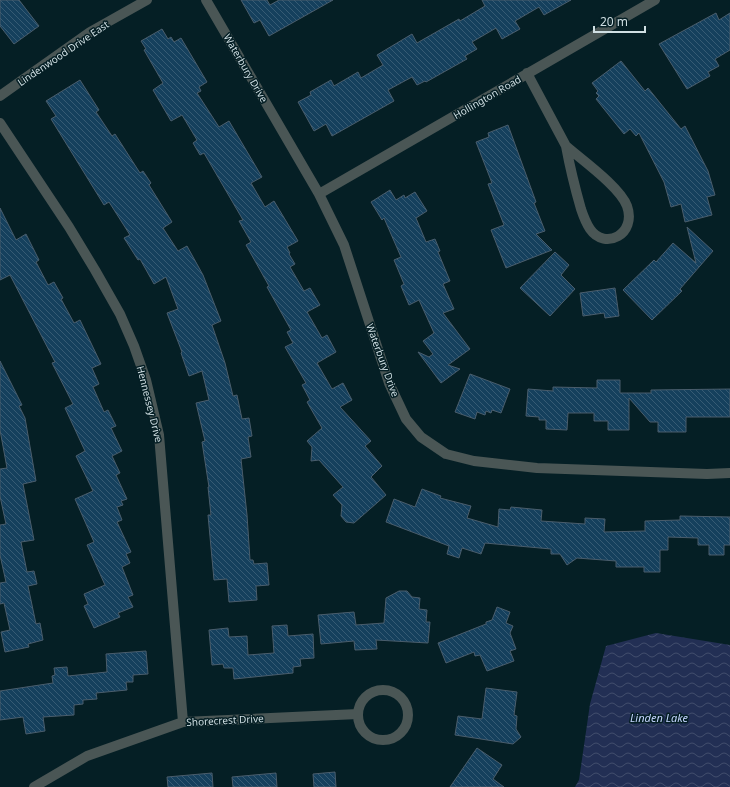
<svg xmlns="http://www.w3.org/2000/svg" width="730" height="787" font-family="'Noto Sans',sans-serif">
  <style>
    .water { fill: url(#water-waves) }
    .building { fill: url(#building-back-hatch); stroke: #4a5d6c }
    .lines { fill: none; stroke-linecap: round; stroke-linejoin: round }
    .minor { stroke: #4a5655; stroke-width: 10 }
    .labels { text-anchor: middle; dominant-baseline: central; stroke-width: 3; stroke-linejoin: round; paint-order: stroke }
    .street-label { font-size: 10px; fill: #d0dfe3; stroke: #051f25 }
    .water-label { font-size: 11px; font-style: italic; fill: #c6d6ff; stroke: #051f25 }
  </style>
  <defs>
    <pattern id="water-waves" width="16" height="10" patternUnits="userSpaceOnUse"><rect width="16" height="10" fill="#222f54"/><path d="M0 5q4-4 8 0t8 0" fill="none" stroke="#414d6c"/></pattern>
    <pattern id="building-back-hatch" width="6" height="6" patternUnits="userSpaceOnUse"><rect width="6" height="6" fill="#15405d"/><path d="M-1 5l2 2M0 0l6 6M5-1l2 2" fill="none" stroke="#365b74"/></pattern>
  </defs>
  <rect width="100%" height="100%" fill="#051f25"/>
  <path class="water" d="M656,633L730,645V787H575L579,780L590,704L606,646Z"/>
  <path class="building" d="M0,0H19L39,26L14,44L0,26Z
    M241,0H267L270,5L279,0H333L269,36L260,20L254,23Z
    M482,0H571L544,15L539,7L515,21L520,29L502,39L496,28L472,42L477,49L465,56L467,59L426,82L425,81L417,85L412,77L388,90L394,101L332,136L326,124L314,131L298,102L311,95L310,92L331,80L334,86L358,72L361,78L383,65L377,55L412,34L417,43L459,19L460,21L485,6Z
    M716,13L719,20L730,13V50L715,59L719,66L708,72L710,76L687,89L659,44Z
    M162,29L168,39L171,37L174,42L181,38L207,82L199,87L201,91L197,93L219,127L229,121L262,177L251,183L265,207L274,201L298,241L287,247L290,253L289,254L295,264L290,267L304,291L310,288L320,305L307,312L322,338L327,335L336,352L317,363L332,389L343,383L352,400L340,407L371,441L365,446L382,466L371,477L386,495L354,523L346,522L341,516L342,505L333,495L343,487L319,460L311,461L312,447L307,441L322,428L307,402L310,400L302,385L306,383L285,347L293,343L287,332L291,330L267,287L269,286L246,245L251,242L239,221L243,220L204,153L200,155L193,143L197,140L182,115L171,121L153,90L163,83L144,50L146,49L141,41Z
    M621,61L645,91L648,88L681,129L685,126L708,171L715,195L707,197L712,215L685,222L681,204L671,207L664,182L639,133L636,136L630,129L624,134L596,99L599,96L596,93L598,91L592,83Z
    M80,80L99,110L96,112L112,136L115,134L140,173L143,171L151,183L149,185L172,222L163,228L178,251L187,246L203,275L221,321L212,325L225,363L233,396L237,395L242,419L249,418L252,436L248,437L251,457L241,459L247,515L250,560H253L254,564L267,563L269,585L256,586L257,600L229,602L227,579L214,580L208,515H211L208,487H209L202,442L205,441L196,403L209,400L202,371L189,376L181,353L182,352L167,313L178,309L166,277L154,284L140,259L138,260L124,238L130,235L109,202L104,205L51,119L56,116L46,101Z
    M508,125L536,202L534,203L545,231L536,234L552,250L506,268L491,230L504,225L488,184L492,183L476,142L489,137L488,133Z
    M390,190L396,200L404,195L405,198L415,192L427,211L416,218L426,242L435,239L440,251L438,252L450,281L443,284L454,309L443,313L470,349L448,365L460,369L441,383L418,352L429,357L433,354L423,341L434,333L419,300L409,305L401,286L404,284L394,260L401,257L384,218L382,220L371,202Z
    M0,208L16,240L26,234L39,260L36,262L48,285L54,282L63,298L61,299L74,323L80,320L101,364L92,368L99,384L93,387L104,412L108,410L116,426L111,428L122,451L112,456L120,473L116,475L127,499L121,501L123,505L117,507L122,520L117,522L131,552L126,554L130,563L122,567L133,595L128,597L133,607L118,613L120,617L94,628L84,606L88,604L84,594L105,585L87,545L94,542L75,499L93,491L76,456L85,451L65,408L73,404L52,363L55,362L10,275L0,280Z
    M687,227L713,251L680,289L682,291L652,320L623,290L654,260L656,262L673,243L696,263Z
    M555,252L569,265L561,275L575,289L550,316L520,288Z
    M615,288L619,316L605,318L604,313L583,316L580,293Z
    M0,361L22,405L19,406L25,418L36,481L23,484L34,540L21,542L27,572L34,571L37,584L28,586L36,624L40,623L43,640L28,644L29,647L5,652L1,632L10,630L4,603L0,604V583L6,582L0,555V525L6,524L0,496V469L7,468L0,430Z
    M470,374L510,389L501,413L492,410L491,413L486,411L485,415L477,412L475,419L455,412Z
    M597,380H620V393H651V390L730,389V417H686V432H658V422H650L629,398V430H608V421H594V413H568L567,430L546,429V420H539V417L526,416L528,389L553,391V387L597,388Z
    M422,489L441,496L440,498L471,506L467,518L498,527L499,509L510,510L511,507L542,510L541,521L585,524V518L605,519L604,532L645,531V521L680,520V516L730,517V545H724V555H709V545H698V538L668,537V550H660V572H644V567H616V561L577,558L567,565L560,554H551V549L485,543L481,554L462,548L459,558L447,554L449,546L386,522L394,499L415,507Z
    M399,591H407L412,597L420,598L419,609L427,610L426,622H430L428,643L376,640L377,649L355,650L354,641L321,644L318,615L354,612L356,625L384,623L386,598Z
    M497,607L510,612L506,623L513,626L510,633L516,649L510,651L514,661L487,671L480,655L475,656L474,652L446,663L438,643L486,624V622L492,620Z
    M287,625L288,636L313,634L314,658L300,659L301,666L293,667V673L234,679L233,668H224L223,664L212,665L209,630L228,628L229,637L247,636L248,655L274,653L272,626Z
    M146,651L148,674L133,675V682H126L127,690L96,693L97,699L83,700V704L74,705V715L43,717L45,731L26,734L23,717L0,720V691L53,683L52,676L55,675L54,668L67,667L68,676L107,672L106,654Z
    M486,688L517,692L514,715L517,716L516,729L521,737L513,744L455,735L458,716L482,719Z
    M477,748L502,765L493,779L504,787H450Z
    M335,772L336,787H314L313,774Z
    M212,773L213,787H168L167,777Z
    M276,773L277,787H233L232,777Z"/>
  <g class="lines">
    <path class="minor" d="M206,0L319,194L344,245L389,383L406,419L421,437L446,454L474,461L537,468L707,474L730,473
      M527,73L566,146
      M0,96L90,32L147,0
      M0,123L69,227L95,270L120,314L134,346L146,380L159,435L183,722
      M566,146C582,160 620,187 627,206C637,234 605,251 590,229C586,223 583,215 581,209C575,188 570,168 566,146Z
      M319,194L655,0
      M358 715a25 25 0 1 1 50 0a25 25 0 1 1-50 0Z
      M34,787L87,756L183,722L358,714"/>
  </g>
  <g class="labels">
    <g class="street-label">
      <text transform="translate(63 53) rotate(-34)">Lindenwood Drive East</text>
      <text transform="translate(246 68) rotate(60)">Waterbury Drive</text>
      <text transform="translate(487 97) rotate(-30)">Hollington Road</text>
      <text transform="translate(383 360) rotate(70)">Waterbury Drive</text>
      <text transform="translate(150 404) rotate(76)">Hennessey Drive</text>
      <text transform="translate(225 720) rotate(-3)">Shorecrest Drive</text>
    </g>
    <g class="water-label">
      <text x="659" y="717">Linden Lake</text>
    </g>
  </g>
  <path d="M594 26v6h51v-6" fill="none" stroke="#d0dfe3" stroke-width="2"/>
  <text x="600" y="26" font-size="12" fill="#d0dfe3" stroke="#051f25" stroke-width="3" paint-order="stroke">20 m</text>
</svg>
